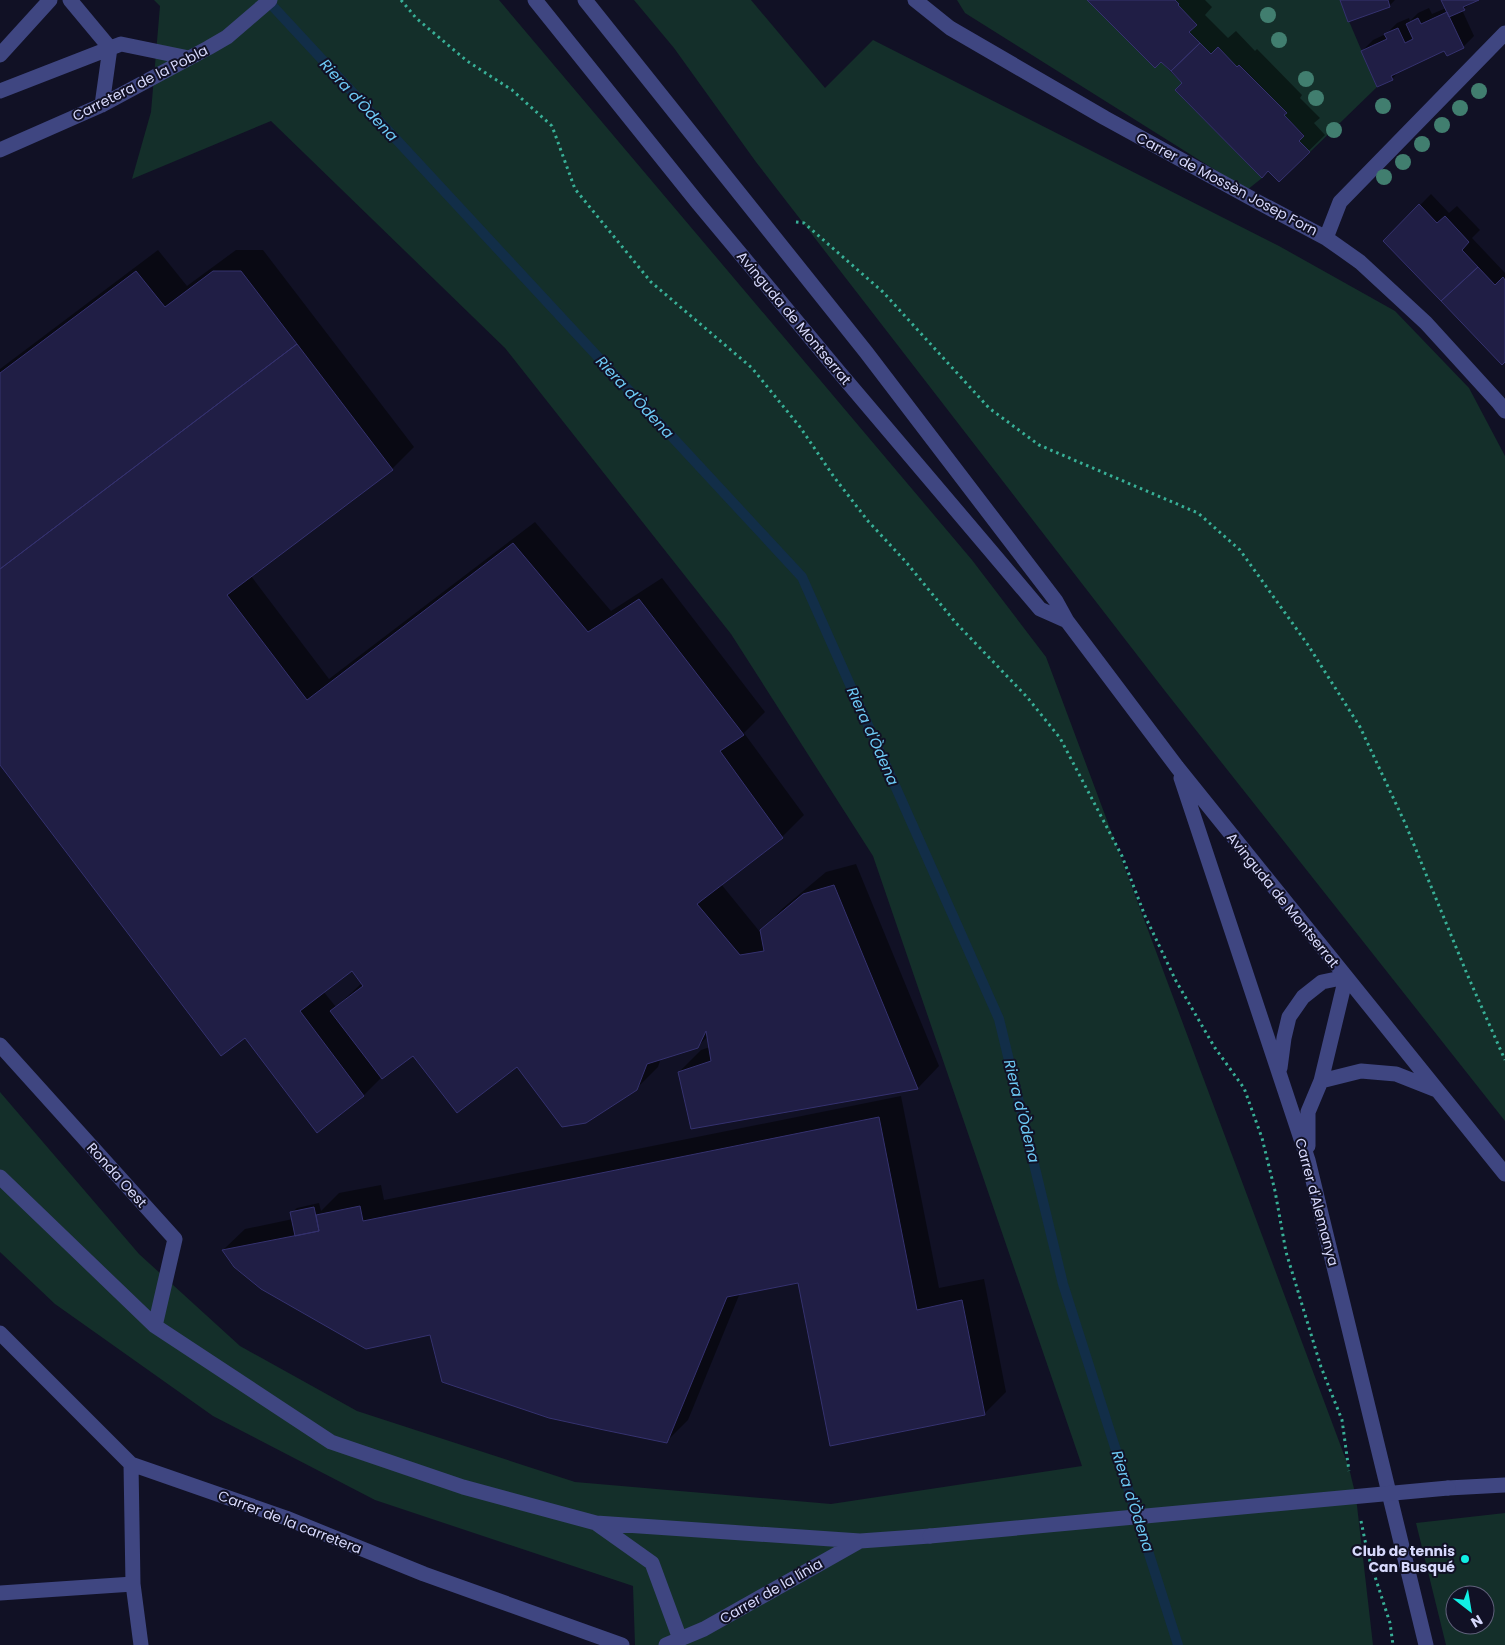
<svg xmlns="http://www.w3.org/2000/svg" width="1505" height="1645" font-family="Poppins,sans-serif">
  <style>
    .green { fill: #142f2a; fill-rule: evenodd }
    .shadow { fill: #0007; fill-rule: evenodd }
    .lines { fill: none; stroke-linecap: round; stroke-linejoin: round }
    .stream { stroke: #122e48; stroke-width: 10 }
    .building { fill: #201e45; stroke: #35326f }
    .path { stroke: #38b097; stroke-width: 3; stroke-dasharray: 2.5 4; stroke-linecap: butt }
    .minor { stroke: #3f4681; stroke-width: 15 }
    .minor-bridge { stroke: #3f4681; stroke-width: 15 }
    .tree { fill: #417e6f }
    .poi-dot { fill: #11efe4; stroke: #111125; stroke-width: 2 }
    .labels { text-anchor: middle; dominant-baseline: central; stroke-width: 4; stroke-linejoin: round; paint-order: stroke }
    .street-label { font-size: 14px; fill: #d7d9fc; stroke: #111125 }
    .poi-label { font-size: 14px; font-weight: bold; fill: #d7d9fc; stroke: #111125; text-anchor: end }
    .water-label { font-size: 15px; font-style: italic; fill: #6dcaf5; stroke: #111125 }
  </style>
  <rect width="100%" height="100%" fill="#111125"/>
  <path class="green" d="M154,0H499L972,560L1046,657L1349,1468L1356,1497L1373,1645H635L633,1586L375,1500L213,1416L55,1304L0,1252V1092L139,1254L240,1346L357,1411L575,1482L831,1504L1082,1466L873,856L731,634L505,348L271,121L132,179L151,112L160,6Z
    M634,0H751L825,88L873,40L1279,246L1395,311L1469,388L1505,456V1121L1165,691L756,162L674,48Z
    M957,0H1087L1155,68L1161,62L1182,83L1175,90L1262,178L1247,190L965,13Z
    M1175,0H1340L1377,87L1310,152L1299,141L1304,135L1284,115L1286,112L1240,65L1237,67L1218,47L1211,54L1189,32L1197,25L1178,5L1179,4Z
    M1505,1513V1645H1446L1416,1523ZM1455,1595H1485V1625H1455Z"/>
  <path class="shadow" d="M1089,0H1205L1212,7L1205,15L1228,38L1236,31L1255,51L1257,49L1302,95L1300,98L1320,118L1314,123L1325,135L1279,180L1162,60Z
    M1342,0H1395L1389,6Z
    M1443,0H1476L1462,10L1474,36L1463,47L1445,50L1400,70L1392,79L1362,51L1373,40L1386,34L1397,23L1409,18L1410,21L1418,13L1429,8L1432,14L1446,8Z
    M1431,194L1449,213L1457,206L1480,230L1472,238L1505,273V361L1385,241Z
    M158,250L187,286L236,250H263L414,447L392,469L251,576L329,679L535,522L611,611L662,578L765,712L744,733L804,815L782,837L721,884L760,932L783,908L826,872L856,864L939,1066L918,1088L679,1072L701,1050L710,1047L708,1036L697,1047L661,1058L658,1067L636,1089L517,1066L413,1054L382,1077L364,1095L317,1131L246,1036L0,763V369ZM352,970L362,983L336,1007L323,991Z
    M901,1096L939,1288L984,1279L1006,1392L984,1414L799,1281L740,1293L688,1420L666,1442L431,1334L223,1250L245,1229L293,1219L291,1213L297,1208L319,1203L321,1211L339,1193L381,1185L384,1200Z"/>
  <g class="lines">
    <path class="stream" d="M267,0L802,577L999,1019L1063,1284L1178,1645"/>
  </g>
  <path class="building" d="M1087,0H1175L1179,4L1178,5L1197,25L1189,32L1200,43L1171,71L1161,62L1155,68Z
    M1340,0H1388L1390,7L1348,22Z
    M1441,0H1479L1463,7L1465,10L1449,17Z
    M1447,12L1464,48L1447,56L1444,51L1391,76L1393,80L1377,87L1361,51L1387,39L1384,34L1398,28L1405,43L1413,39L1406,24L1418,18L1421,24Z
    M1200,43L1211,54L1218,47L1237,67L1239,65L1287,113L1284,115L1304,136L1299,141L1310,152L1279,182L1268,171L1262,178L1175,90L1182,83L1171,71Z
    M1419,204L1437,223L1445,216L1469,242L1462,250L1478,267L1441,301L1383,241Z
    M1478,267L1495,285L1503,277L1505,280V362L1502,365L1441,301Z
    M136,271L165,307L213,271H241L297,344L0,569V373Z
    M297,344L393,470L227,595L307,700L513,543L588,632L639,599L744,735L720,751L783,838L697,904L740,955L764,951L760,930L803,894L834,885L918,1089L691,1129L678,1072L711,1061L706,1031L698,1048L647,1064L637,1090L586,1123L562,1127L517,1067L457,1113L413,1056L382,1079L330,1011L363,986L352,971L300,1011L364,1096L317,1133L245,1038L221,1056L0,765V569Z
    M879,1117L917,1310L962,1300L985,1415L830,1446L798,1283L727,1297L667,1443L604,1430L549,1418L442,1382L430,1335L366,1349L261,1289L234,1267L222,1250L319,1231L316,1215L360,1206L363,1221Z
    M314,1207L319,1231L295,1236L290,1212Z"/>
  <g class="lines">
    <path class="path" d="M401,0L416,18L467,61L512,90L552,126L575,189L651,282L752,368L800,427L834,477L868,521L906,562L956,623L1027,697L1060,738L1122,856L1145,916L1176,981L1215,1048L1244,1088L1262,1138L1275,1191L1286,1252L1321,1367L1342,1420L1349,1471
      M796,222L804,223L883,292L989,408L1039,445L1198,513L1240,550L1308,645L1360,727L1405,823L1467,974L1505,1060
      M1361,1521L1368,1555L1390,1623L1393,1645"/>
    <path class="minor" d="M70,0L110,48L102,105
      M535,0L698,203L839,372L1040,609L1067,621
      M585,0L866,352L1056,601L1067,621L1177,767L1505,1174
      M915,0L950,28L1105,118L1258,202L1326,238L1360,262L1426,323L1498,402L1505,411
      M0,55L50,0
      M0,91L121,44L189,58
      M0,150L102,105L208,48L227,37L270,0
      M1326,238L1340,202L1505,33
      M1181,778L1308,1160L1426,1645
      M0,1045L175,1239L155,1326
      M1280,1068L1284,1038L1289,1017L1303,997L1322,982L1346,977L1321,1081
      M1308,1146V1112L1321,1081L1361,1071L1396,1074L1434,1089
      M0,1177L155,1326L331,1442L463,1487L596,1523L860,1541L930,1536
      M0,1333L131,1464L286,1518L424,1574L622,1645
      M131,1464L133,1584L141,1645
      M1448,1488L1505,1485
      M597,1524L652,1563L680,1639
      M0,1593L133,1584
      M666,1645L704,1629L860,1541"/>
    <path class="minor-bridge" d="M930,1536L1448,1488"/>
  </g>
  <g class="tree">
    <circle cx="1268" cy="15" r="8"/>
    <circle cx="1279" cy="40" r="8"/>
    <circle cx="1306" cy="79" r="8"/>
    <circle cx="1479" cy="91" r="8"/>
    <circle cx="1316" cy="98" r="8"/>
    <circle cx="1383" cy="106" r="8"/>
    <circle cx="1460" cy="108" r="8"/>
    <circle cx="1442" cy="125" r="8"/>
    <circle cx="1334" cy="130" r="8"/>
    <circle cx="1422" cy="144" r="8"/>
    <circle cx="1403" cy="162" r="8"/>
    <circle cx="1384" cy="177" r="8"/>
  </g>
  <circle class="poi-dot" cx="1465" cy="1559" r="5"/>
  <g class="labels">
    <g class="street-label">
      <text transform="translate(140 83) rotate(-27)">Carretera de la Pobla</text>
      <text transform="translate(1227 184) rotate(28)">Carrer de Mossèn Josep Forn</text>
      <text transform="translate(794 318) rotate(50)">Avinguda de Montserrat</text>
      <text transform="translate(1283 900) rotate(51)">Avinguda de Montserrat</text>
      <text transform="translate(117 1175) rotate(48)">Ronda Oest</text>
      <text transform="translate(1317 1202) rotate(75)">Carrer d'Alemanya</text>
      <text transform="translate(290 1522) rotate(21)">Carrer de la carretera</text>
      <text transform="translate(771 1591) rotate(-30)">Carrer de la línia</text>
    </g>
    <g class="poi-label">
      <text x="1455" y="1551">Club de tennis<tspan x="1455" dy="16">Can Busqué</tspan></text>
    </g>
    <g class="water-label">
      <text transform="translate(359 100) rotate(47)">Riera d'Òdena</text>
      <text transform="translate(635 397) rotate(47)">Riera d'Òdena</text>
      <text transform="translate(873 736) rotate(66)">Riera d'Òdena</text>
      <text transform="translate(1022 1111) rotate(76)">Riera d'Òdena</text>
      <text transform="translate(1133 1501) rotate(72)">Riera d'Òdena</text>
    </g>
  </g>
  <g transform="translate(1470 1610) rotate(149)"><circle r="24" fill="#111125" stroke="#60617b"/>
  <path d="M0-4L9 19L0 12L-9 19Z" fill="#11efe4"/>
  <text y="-8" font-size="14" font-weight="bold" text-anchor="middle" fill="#d7d9fc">N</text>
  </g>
</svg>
